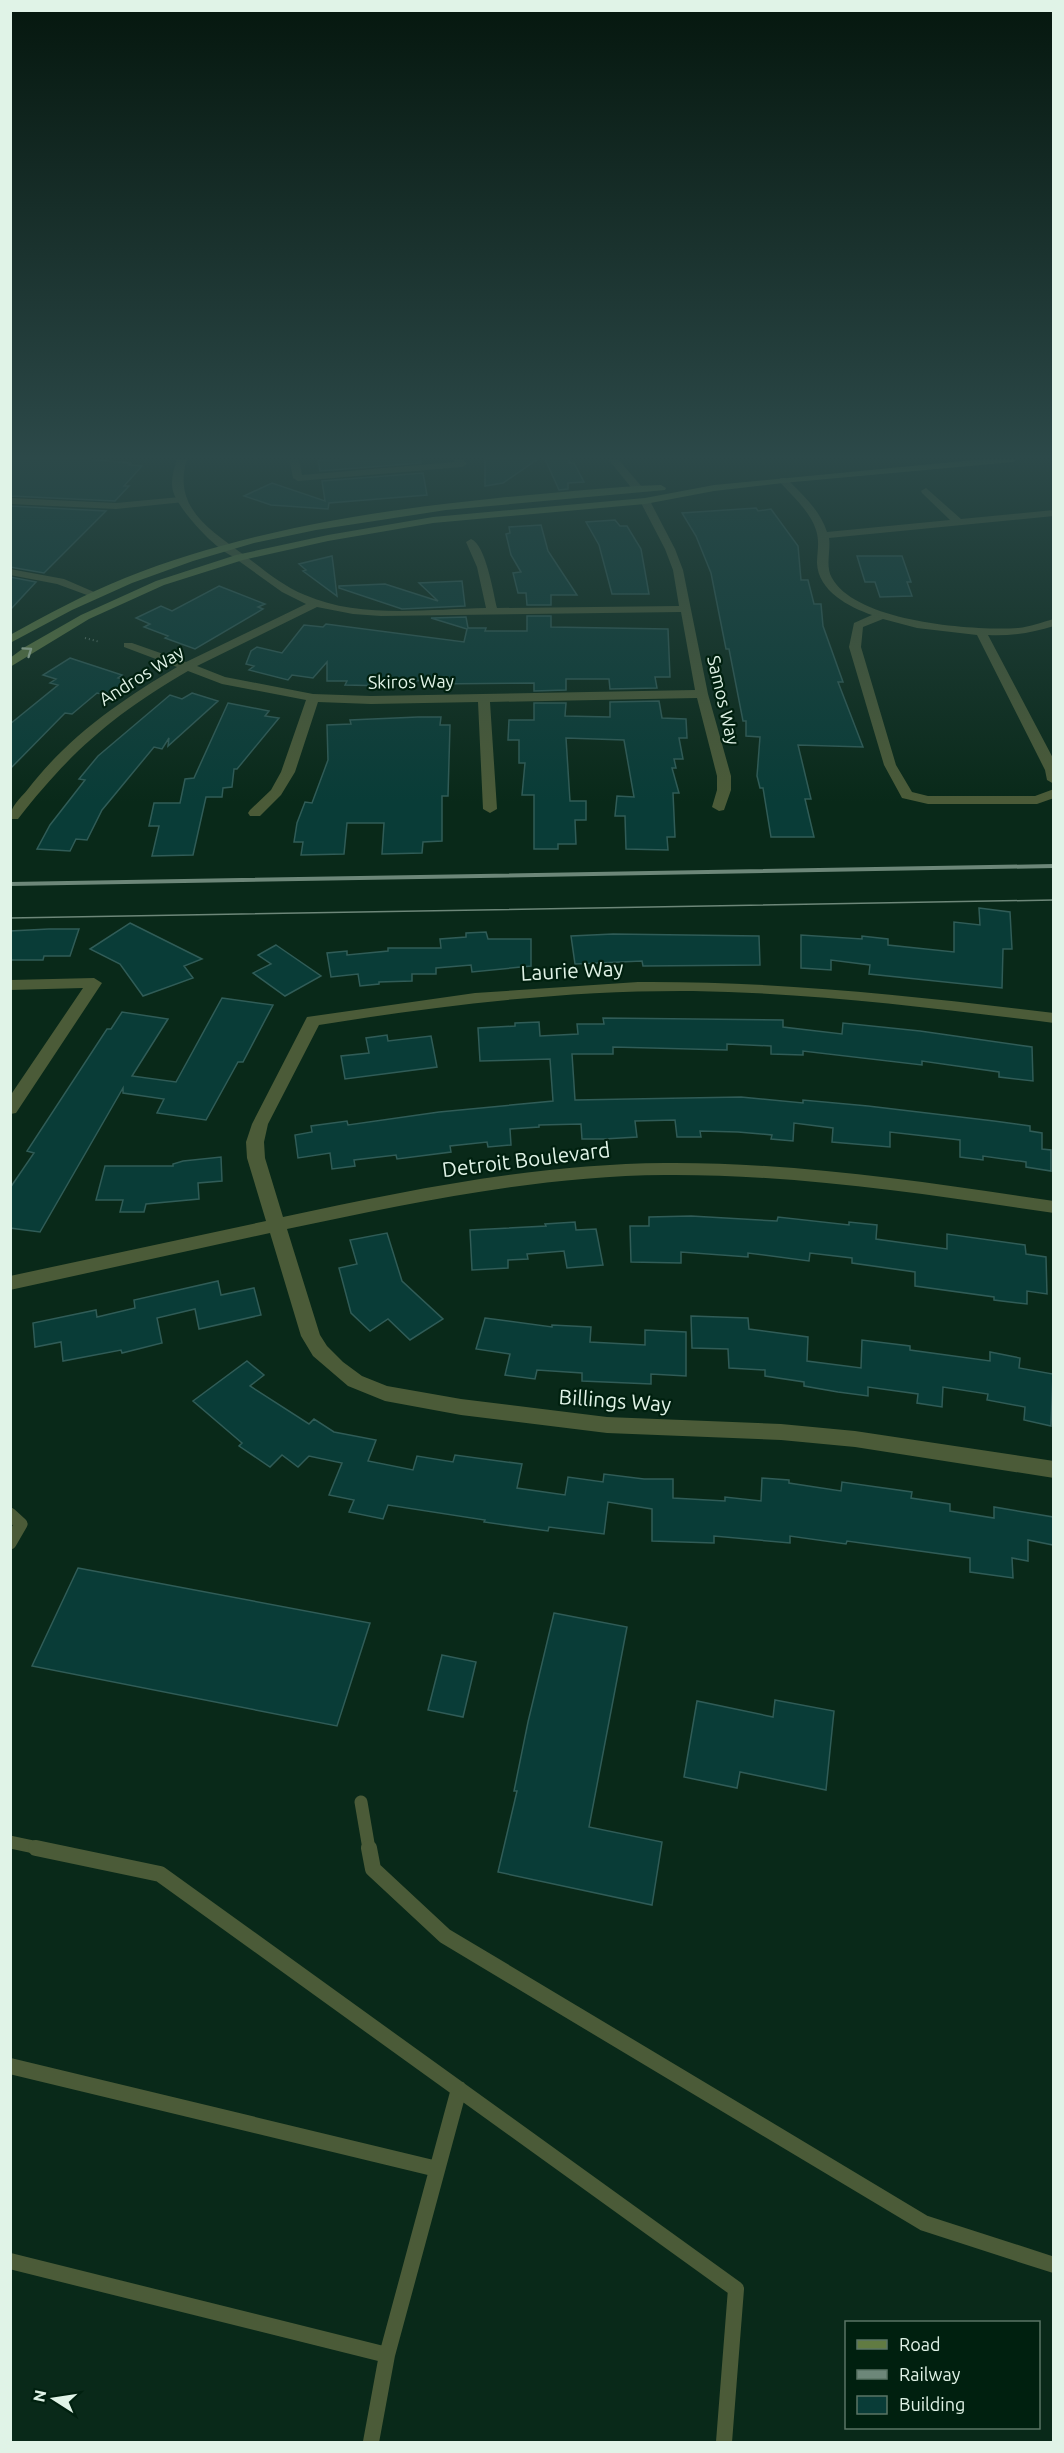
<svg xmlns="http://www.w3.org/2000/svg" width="1064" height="2453" font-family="Ubuntu,sans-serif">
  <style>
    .building { fill: #093c37; stroke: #305c57; stroke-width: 1.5 }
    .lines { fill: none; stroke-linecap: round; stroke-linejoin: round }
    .path { stroke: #607b6c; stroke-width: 2; stroke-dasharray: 1 3; stroke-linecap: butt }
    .service-far1 { stroke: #4b5b38; stroke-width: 13 }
    .service { stroke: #4b5b38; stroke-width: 16 }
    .minor { fill: #4b5b38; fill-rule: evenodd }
    .tertiary { fill: #4b5b38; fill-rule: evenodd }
    .secondary { fill: #617b42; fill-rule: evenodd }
    .tram { stroke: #6d8779; stroke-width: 1.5 }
    .rail { stroke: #6d8779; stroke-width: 4 }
    .oneway { stroke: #b4c9ad }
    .labels { text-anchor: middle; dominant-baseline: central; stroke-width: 4.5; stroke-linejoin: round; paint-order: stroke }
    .far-street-label { font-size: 18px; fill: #e0f3e7; stroke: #00200f }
    .street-label { font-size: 21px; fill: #e0f3e7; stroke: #00200f }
  </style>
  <rect width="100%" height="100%" fill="#092919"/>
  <path class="building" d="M10,459H88L131,463L129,465L142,466L124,486H129L115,501L10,496Z
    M347,459H420L421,463L320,471L318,460Z
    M485,459H538L503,483L485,486Z
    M545,459H570L569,463H574L584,482L568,483V489L559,490Z
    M423,473L427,495L329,503L328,509L271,505L244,496L272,483L325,501L322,481Z
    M10,506L106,511L44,573L10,567Z
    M756,508L758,511L771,509L798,546L801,580H808L814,604H821L823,626L843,682H838L863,747L798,745L811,799H805L814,837H771L763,788H760L757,776L760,737L746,736V721H743L729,649H726L711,573L696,536L682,513Z
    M615,520L620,526H627L641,549L649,594H612L599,545L586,522Z
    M541,525L548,551L577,595H551V605H527L526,593H518L513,573L521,572L511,555L506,534L510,533L509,527Z
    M332,556L333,563L337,596L303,571L306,570L299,564Z
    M857,556H902L911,582H907L912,596L880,597L875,582H865Z
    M10,577L36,582L10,610Z
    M462,581L465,606L402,609L339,588V586L385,584L438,601L419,583Z
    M219,586L265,604L258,607L263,609L195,649L165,638L168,636L144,627L150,624L136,618L161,606L172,611Z
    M527,616H551V627L668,629L670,677H655L657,688L610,689L609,679H566V690L534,691V683L431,684L432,681L391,680L390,686L345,685L347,681H327V662L313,678L292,675L288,680L249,670L254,666L246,664L251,651L257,647L282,653L304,625L323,627L326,624L464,642L467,629L431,618L466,617L468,628H486L485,631H527Z
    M70,658L122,675L118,678L130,681L110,696L97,693L72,714L65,713L10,769V724L58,685L50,683L56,679L43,675Z
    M192,693L218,701L168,746L169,738L162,749L154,747L102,810L87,840L76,839L70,851L37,849L50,825L85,780L79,779L98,756L170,695L182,699Z
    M659,701L662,718L686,719L687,738H679L683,759H674L676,768H672L679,793H673L675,837H667L668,850L626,849L625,816H615L617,796L634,797L624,740L566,738L570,801H586V820H575L576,844H558V849H534V795H522L525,763H519V740H508L509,720H534V703H566L565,716L610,717V702Z
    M228,703L269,711L265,716L279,718L237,769H234L232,787L223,788L222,797H206L193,855L152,856L159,826H149L154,803H180L185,779L194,778Z
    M418,717H441L440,725H450L448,796H442V841L423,842L422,853L382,854L384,823H347L344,854L301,855L303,842H294L297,823L305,802L312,803L328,760L327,725L351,724L350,720Z
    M979,908L1010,912L1012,949H1003L1002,988L869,974L870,965L831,960V970L801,968V935L862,939V936L888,939V945L954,952V922L980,925Z
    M130,923L202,959L184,966L193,978L143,996L120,964L90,949Z
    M49,929H79L70,956H44L43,960H10V931Z
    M486,932L488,939H531V966L472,972L471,965L436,968V974H412V981L379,982V984L360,986L358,974L331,977L327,953L347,951V955L388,951V948H441L440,939L466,937V933Z
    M613,934L759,936L760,965L643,966L642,961L575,964L571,936Z
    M276,945L321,976L285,996L253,973L271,964L258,955Z
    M222,998L273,1005L243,1062H238L206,1120L157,1113L164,1099L123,1093V1088L40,1232L10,1228V1188L34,1153L27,1151L107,1029H111L122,1012L168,1019L132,1076L176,1082Z
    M603,1018L783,1020V1027L842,1034L843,1023L920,1031L1032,1047L1033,1081L999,1077V1072L922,1061V1065L803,1051V1055L771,1054V1046L727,1044V1050L613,1047V1054H572L575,1100L741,1097L803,1103V1100L868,1106L994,1121L1030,1126V1131L1042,1133V1149L1051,1150V1171L1026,1167V1162L983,1156V1160L960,1157V1140L890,1132V1147L855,1144L832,1142L833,1128L794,1123L793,1141L771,1139L772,1135L738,1132L700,1131L701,1137H677L675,1120L635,1121L637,1137L604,1139H582L581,1124L539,1125V1127L510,1129L511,1145L488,1147L487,1142L450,1146L451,1152L397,1159L396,1155L354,1160L355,1166L332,1169L330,1153L298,1158L295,1135L312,1132L311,1126L347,1121L348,1125L439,1112L553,1101L550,1059L480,1061L478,1028L515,1026V1023L539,1022L540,1036L578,1034L577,1024H604Z
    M387,1035L388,1041L431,1036L437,1067L345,1079L341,1056L369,1053L366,1038Z
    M221,1157L222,1181L198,1183L199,1199L146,1204L144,1212H120L123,1200H96L105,1166H173V1164L183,1161Z
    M691,1216L777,1221L778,1217L849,1225V1222L877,1225L876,1239L947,1249V1234L1025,1245L1026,1254L1046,1257L1047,1294L1027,1291V1304L994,1300V1297L915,1286V1272L852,1263V1258L810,1253L809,1261L748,1253V1257L681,1252V1263L631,1262L630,1226H649V1217Z
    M575,1222L576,1230L596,1229L603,1265L567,1268L564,1251L527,1254L528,1259L508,1260V1268L472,1270L470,1230L546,1226L545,1224Z
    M387,1233L402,1281L443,1319L410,1340L388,1319L370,1331L351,1313L339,1268L357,1264L350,1240Z
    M218,1281L221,1295L254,1288L261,1315L199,1329L195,1309L157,1318L162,1343L122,1353L121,1350L63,1361L61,1342L35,1347L33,1323L96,1310L97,1317L135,1308L134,1300Z
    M691,1316L748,1318L749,1329L808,1337L807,1361L861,1368L862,1340L910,1346V1350L990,1361V1352L1020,1358L1019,1368L1053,1374L1051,1426L1024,1420L1025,1407L987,1400L988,1394L943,1387L942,1407L917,1403L918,1394L868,1387V1396L838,1392L804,1386V1382L765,1376V1370L729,1368L728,1349L692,1348Z
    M485,1318L552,1327V1325L591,1327L590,1342L645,1345V1330L686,1332V1376L651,1374V1384L582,1381V1373L537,1370L535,1379L505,1375L510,1354L476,1349Z
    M247,1361L264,1375L250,1386L309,1424L314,1419L334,1432L376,1440L368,1461L413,1470L417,1456L453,1462L455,1455L522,1464L517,1488L565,1495L568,1477L603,1482L604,1474L644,1479H673V1498L725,1501V1497L761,1501L762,1478L789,1480V1483L841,1491L842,1482L912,1492L911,1498L950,1504V1511L994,1518V1507L1053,1517V1545L1028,1540V1561L1012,1558L1013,1578L970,1572V1558L847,1541L846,1544L790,1536V1543L714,1536V1543L652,1541V1509L608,1502L604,1534L549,1527L548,1531L484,1522L485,1520L388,1505L383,1519L349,1512L354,1500L329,1495L342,1463L309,1456L298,1467L282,1455L270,1467L239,1446L242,1443L193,1401Z
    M78,1568L370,1623L337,1726L32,1666Z
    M554,1613L627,1627L589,1827L662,1842L652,1905L498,1872L517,1791H514L528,1722Z
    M442,1655L476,1662L463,1717L428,1710Z
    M775,1700L834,1711L826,1790L740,1772L737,1788L684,1777L697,1701L773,1717Z"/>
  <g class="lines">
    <path class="path" d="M85,638L100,642"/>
    <path class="service-far1" d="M10,1514L21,1524L10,1543
      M361,1802L369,1849
      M10,1842L43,1849"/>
    <path class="service" d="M36,1848L160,1874L736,2289L724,2442
      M369,1848L373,1869L445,1936L924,2223L1054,2265
      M10,2066L437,2169
      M10,2261L387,2355L371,2442
      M387,2355L459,2089"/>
    <path class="minor" d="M289,459H299L302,475L455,462L453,459H463L467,464L462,467L298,481L293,478Z
      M608,459H618L642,487V491H634Z
      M780,478H786C802,494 820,510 827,532L950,520L922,493L921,491L926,488L961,519L1054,510V516L829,538C831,551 825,566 832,578C856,622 973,631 1018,628C1030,627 1042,622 1054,619V626C1032,633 1011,636 988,635L1054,760V784L1047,780L1045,770L977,635L917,628L883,619L863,627L861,647L896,765L912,792L928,796H1035L1054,789V798L1037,804H928L902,798L884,765L849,647L854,623L872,615C849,607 818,591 817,563C817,552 820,542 816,530C810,511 793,497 780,482Z
      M180,497L185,500L184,502L116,509L10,504V498L116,503Z
      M641,499L650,501L675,549L683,570L708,694L731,776V790L724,810L719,811L712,807L717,790V776L697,698L490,702L497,809L490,813L483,809L478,702L371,704L318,702L295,772L281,795L260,816H250L248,813L250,810L271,790L281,772L306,700L222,684L188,671C114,714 70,752 18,819H10C10,806 20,799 28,789C68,737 121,700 177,667L124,647V643H132L186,662L306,604L282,592L236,559V555H244C263,569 282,586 305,595C359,619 428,609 486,608L477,567L466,542L471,539C486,545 493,592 497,608L679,606L673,570L665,549L640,501ZM317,607L353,614L381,616L681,612L695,690L371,696L313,694L225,677L197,666Z
      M10,569L64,579L101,595L95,598L57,584L10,575Z
      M94,978L102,983L16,1113L10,1114V1096L83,988L10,990V980Z
      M638,982C777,981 915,996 1054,1013V1023C934,1008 814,993 693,991C567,990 442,1005 319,1025L268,1124L264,1142L265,1158L283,1217C409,1190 536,1164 665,1163C796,1162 925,1182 1054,1201V1213C925,1194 795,1174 665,1175C537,1176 411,1203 287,1229L320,1335L327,1346L343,1362L362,1376L387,1386L461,1399L607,1417L781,1424L855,1431L1054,1461V1478L855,1447L781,1440L607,1433L461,1415L385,1401L348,1386L313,1356L301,1336L270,1233L10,1290V1276L266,1221L247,1158L246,1142L252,1124L307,1017L475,993Z"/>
    <path class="tertiary" d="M177,459H187C172,507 209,529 244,555V559C225,562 178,510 173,491C170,480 174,470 177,459Z"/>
    <path class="secondary" d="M984,459H1018L1013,462L783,483L714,491L645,504L433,523L328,541L243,560L164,585L89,619L10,667V658L25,647L81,615L156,581L236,555L328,535L433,517L645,498L714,485Z
      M661,485L666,488L665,490L446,510L316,530L254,543L193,561L132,583L72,610L10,643V635C48,614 85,594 125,578C244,531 371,511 498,498C552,493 606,487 661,485Z"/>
    <path class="tram" d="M10,918L1054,900"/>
    <path class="rail" d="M10,884L1054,866"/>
  </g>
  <defs><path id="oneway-chevron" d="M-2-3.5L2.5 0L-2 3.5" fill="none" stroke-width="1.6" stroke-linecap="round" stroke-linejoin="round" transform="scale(1.5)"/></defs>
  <use class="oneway" href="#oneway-chevron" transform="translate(28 651) rotate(-35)"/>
  <linearGradient id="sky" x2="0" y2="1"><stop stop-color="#05170e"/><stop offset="0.57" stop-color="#2c4949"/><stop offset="1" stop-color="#2c4949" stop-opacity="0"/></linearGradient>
  <rect width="1064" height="802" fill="url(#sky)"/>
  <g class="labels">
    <g class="far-street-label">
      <text transform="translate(141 675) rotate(-32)">Andros Way</text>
      <text transform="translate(411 681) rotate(-1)">Skiros Way</text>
      <text transform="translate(724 700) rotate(77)">Samos Way</text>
    </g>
    <g class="street-label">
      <text transform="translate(572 970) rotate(-3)">Laurie Way</text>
      <text transform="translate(526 1159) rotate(-7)">Detroit Boulevard</text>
      <text transform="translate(615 1400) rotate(4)">Billings Way</text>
    </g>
  </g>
  <rect width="1064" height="2453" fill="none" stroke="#e0f3e7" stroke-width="24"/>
  <rect x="845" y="2321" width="195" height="108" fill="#00200f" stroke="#5a7465" stroke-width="1.5"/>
  <rect x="857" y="2340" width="30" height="9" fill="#617b42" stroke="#5a7465" stroke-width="1.5"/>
  <text x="899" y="2351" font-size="18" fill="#e0f3e7">Road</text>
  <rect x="857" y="2370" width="30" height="9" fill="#6d8779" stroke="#5a7465" stroke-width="1.5"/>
  <text x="899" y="2381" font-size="18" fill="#e0f3e7">Railway</text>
  <rect x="857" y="2396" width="30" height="18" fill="#093c37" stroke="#5a7465" stroke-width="1.5"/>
  <text x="899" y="2411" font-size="18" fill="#e0f3e7">Building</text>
  <g transform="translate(54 2399) rotate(282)" stroke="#00200f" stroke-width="4.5" paint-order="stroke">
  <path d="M0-4.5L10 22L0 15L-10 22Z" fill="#e0f3e7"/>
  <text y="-9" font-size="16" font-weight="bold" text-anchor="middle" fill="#e0f3e7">N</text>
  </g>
</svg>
